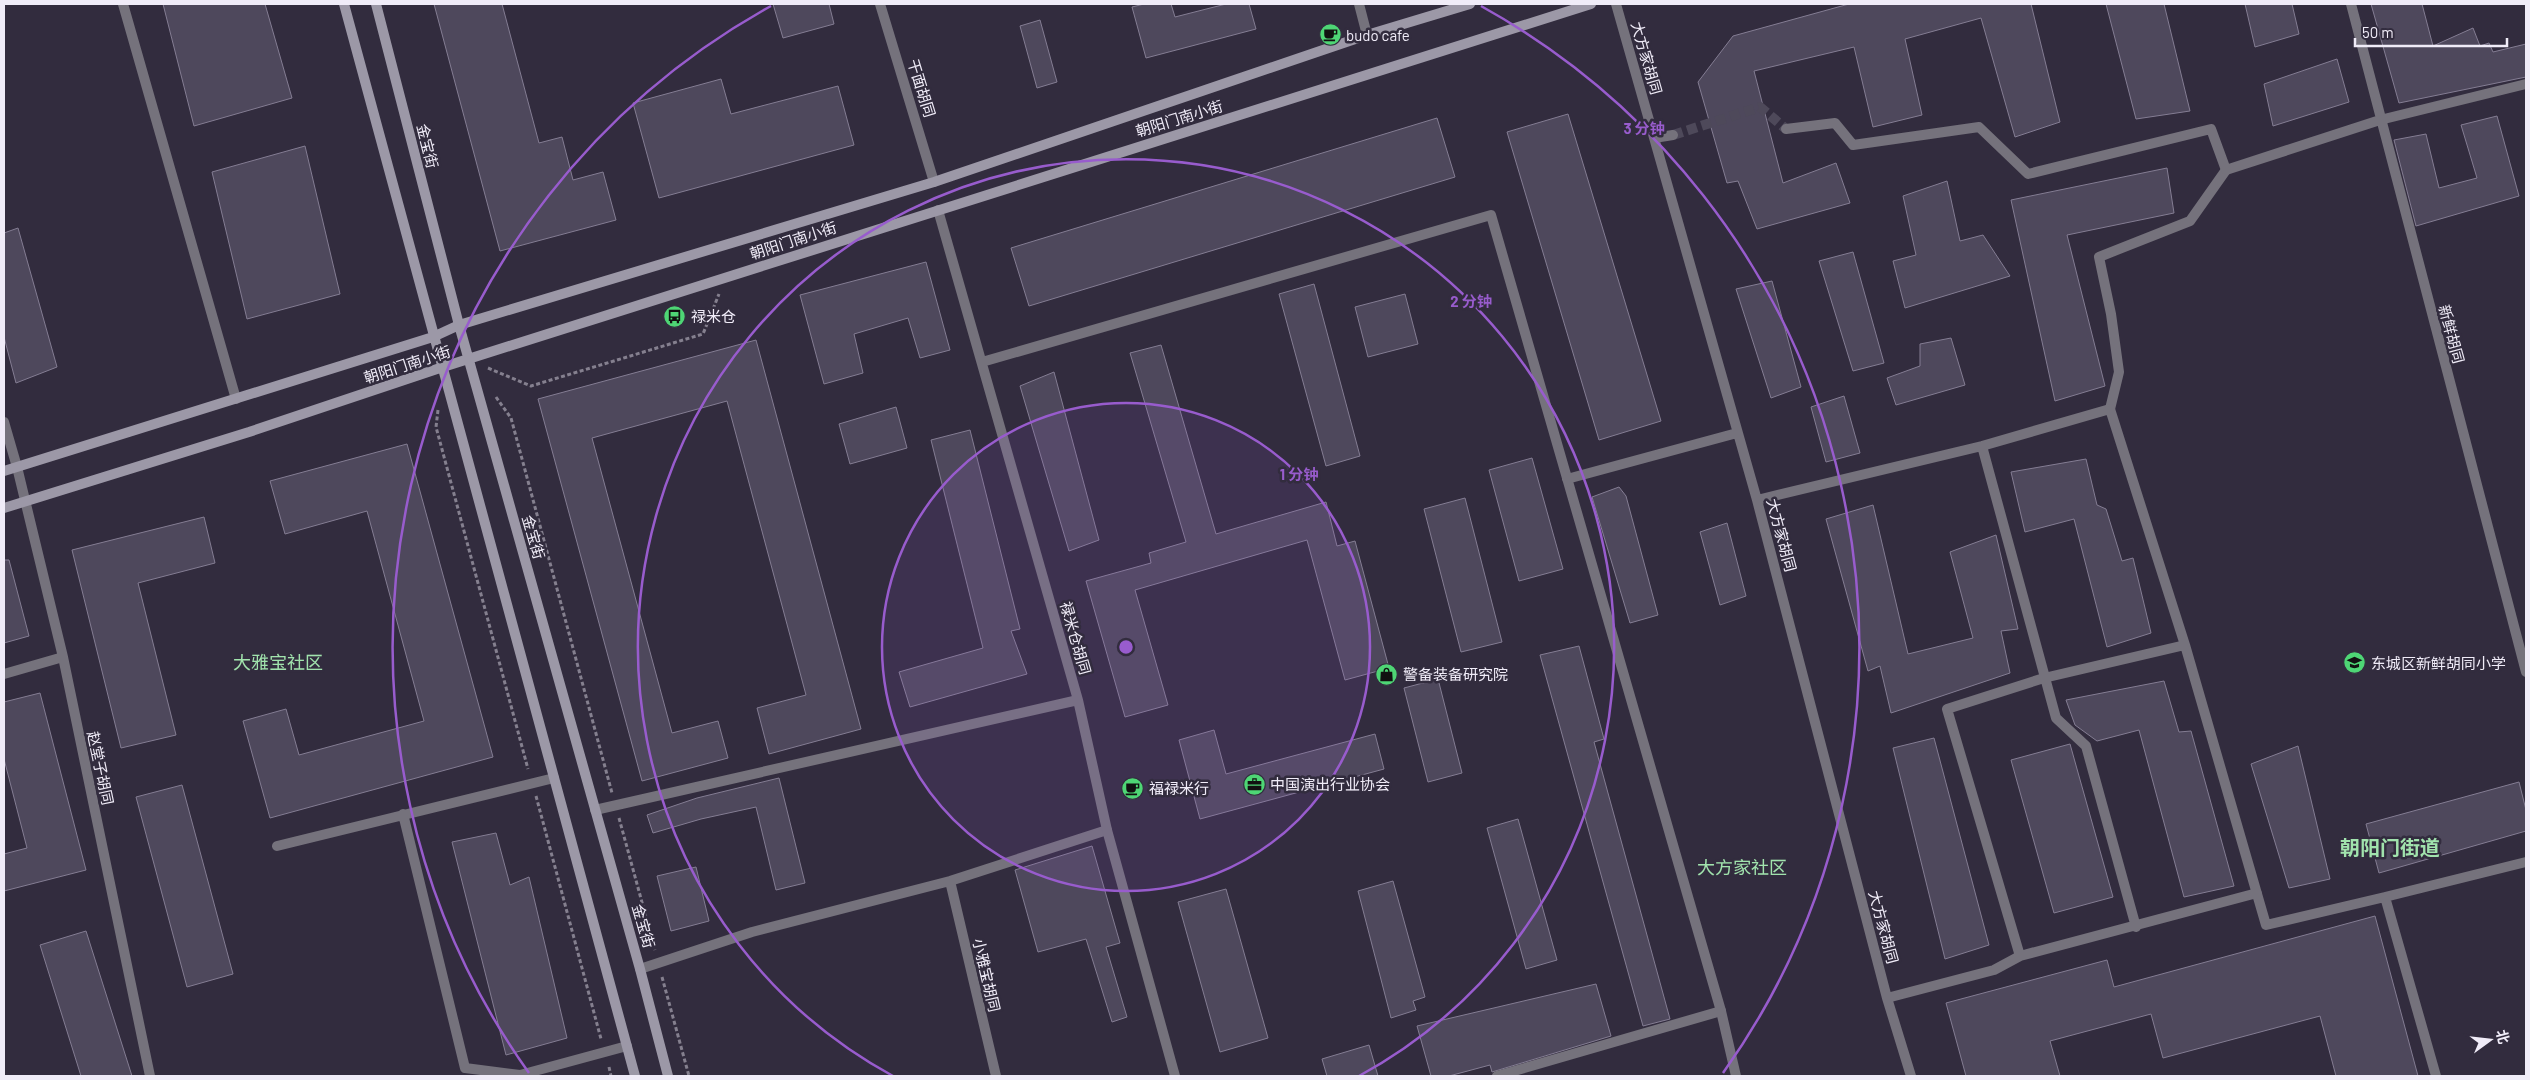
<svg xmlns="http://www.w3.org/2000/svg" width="2530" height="1080" font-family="Barlow,'Noto Sans SC',sans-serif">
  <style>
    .building { fill: #4e485c; stroke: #847d93 }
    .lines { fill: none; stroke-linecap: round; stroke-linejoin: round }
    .street-tunnel { stroke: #4e495a; stroke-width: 10; stroke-dasharray: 10 5; stroke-linecap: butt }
    .path { stroke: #85808f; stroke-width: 3; stroke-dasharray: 4 2.5; stroke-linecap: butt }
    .lane { stroke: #75727c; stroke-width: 10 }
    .street { stroke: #75727c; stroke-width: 10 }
    .secondary { stroke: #9c98a7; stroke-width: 10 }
    .ring { fill: none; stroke: #985ccd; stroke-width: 2.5 }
    .labels { text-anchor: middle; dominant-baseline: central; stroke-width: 5; stroke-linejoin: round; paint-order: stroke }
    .poi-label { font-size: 15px; fill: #f0ecf8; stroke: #322c3e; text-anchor: start }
    .street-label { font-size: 15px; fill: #f0ecf8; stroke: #322c3e }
    .quarter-label { font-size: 18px; fill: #a1e3ad; stroke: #322c3e }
    .district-label { font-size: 20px; font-weight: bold; fill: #a1e3ad; stroke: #322c3e }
    .centre { fill: #985ccd; stroke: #322c3e; stroke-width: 2.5 }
    .ring-label { font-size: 15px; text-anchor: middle; font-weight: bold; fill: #985ccd; stroke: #322c3e; stroke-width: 5; stroke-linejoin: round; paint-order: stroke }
  </style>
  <rect width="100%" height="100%" fill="#322c3e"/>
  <path class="building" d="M163,4H265L292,98L194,126Z
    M434,4H502L539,143L562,137L573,180L603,172L616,220L500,251Z
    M773,4H829L834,24L783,38Z
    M1144,4H1171L1175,17L1226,4H1249L1256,29L1146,58L1132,7Z
    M1849,4H2031L2060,122L2015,137L1981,18L1905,39L1922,115L1873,127L1854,47L1754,71L1783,183L1836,163L1850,203L1757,229L1738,181L1727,183L1698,82L1733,36Z
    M2106,4H2164L2190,111L2136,119Z
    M2245,4H2292L2299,34L2255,47Z
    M2371,4H2422L2433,46L2473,28L2480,46L2489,43L2493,52L2526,44V77L2399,103Z
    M1040,20L1057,82L1037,88L1020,26Z
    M2337,59L2349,102L2273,126L2264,84Z
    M721,79L731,114L838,86L854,145L659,198L633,103Z
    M1568,114L1661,421L1599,440L1507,132Z
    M2497,116L2519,196L2416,226L2394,140L2426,134L2439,188L2477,178L2461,125Z
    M1437,118L1455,177L1029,306L1011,248Z
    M305,146L340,294L247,319L212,172Z
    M2167,168L2174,213L2067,235L2105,386L2055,401L2011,200Z
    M1947,181L1960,241L1983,235L2010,276L1905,308L1893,261L1916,255L1903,196Z
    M18,228L57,367L16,383L4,337V233Z
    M1853,252L1884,363L1853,371L1819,261Z
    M926,262L950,350L920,358L908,318L854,334L863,373L824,384L800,295Z
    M1772,281L1801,387L1771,398L1736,289Z
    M1314,284L1360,456L1326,466L1279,294Z
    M1405,294L1418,344L1368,357L1355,307Z
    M1951,338L1965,385L1896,405L1887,378L1920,366V344Z
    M756,340L861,729L769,754L757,708L806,695L727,401L592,438L672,733L718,721L728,758L642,781L538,399Z
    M1161,345L1216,534L1326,502L1337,546L1355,541L1389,668L1345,680L1307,540L1135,590L1168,705L1125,717L1086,581L1151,563L1149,553L1186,542L1130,353Z
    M1054,372L1099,540L1069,551L1020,386Z
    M1844,396L1860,453L1826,462L1811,407Z
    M896,407L907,448L850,464L839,424Z
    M970,430L1020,629L1011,631L1027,674L910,707L899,672L983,648L931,440Z
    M407,444L493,757L270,818L243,721L286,709L299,755L424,721L367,511L285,534L270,481Z
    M1532,458L1563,569L1519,581L1489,470Z
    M2086,459L2097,505L2106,509L2122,561L2133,558L2151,633L2107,647L2074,519L2025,532L2011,472Z
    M1619,487L1626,496L1658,615L1630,623L1592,497Z
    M1465,498L1502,642L1461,652L1424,509Z
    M1873,505L1908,654L1973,638L1950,552L1996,535L2018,629L2001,631L2010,673L1891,713L1880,666L1868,671L1826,519Z
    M204,517L215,563L138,583L176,735L121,748L72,550Z
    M1727,523L1746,596L1720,605L1700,532Z
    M4,560H9L29,636L4,643Z
    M1579,646L1604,739L1594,742L1670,1019L1643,1026L1540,655Z
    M1438,679L1462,773L1428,782L1404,688Z
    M2164,681L2179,732L2191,731L2234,886L2184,897L2139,730L2097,741L2075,725L2066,700Z
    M40,693L86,870L4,891V854L27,848L4,759V702Z
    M1214,730L1226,774L1375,734L1384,769L1200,819L1179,740Z
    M1934,738L1989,945L1945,959L1893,748Z
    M2070,744L2113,897L2054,913L2011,760Z
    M2298,746L2330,879L2289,888L2251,764Z
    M779,778L805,883L776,890L756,807L701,819L653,833L647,815L697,798Z
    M2519,782L2526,810V831L2379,873L2366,824Z
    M182,785L233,974L187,987L136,797Z
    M1518,819L1557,960L1526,969L1487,828Z
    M496,833L510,885L529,877L567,1038L506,1055L452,842Z
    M1092,846L1120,943L1106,947L1127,1017L1112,1022L1086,939L1038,952L1015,870Z
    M696,867L709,921L671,931L657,876Z
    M1393,881L1425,997L1413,1001L1416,1010L1391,1018L1358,891Z
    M1226,889L1268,1038L1220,1052L1178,902Z
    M2375,916L2418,1076H2336L2320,1016L2163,1058L2151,1014L2050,1041L2060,1076H1966L1946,1003L2107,960L2114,987Z
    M86,931L132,1076H81L40,945Z
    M1596,984L1611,1036L1492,1072L1490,1065L1449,1076H1431L1417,1026Z
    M1369,1045L1378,1076H1327L1322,1059Z"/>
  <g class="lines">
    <path class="street-tunnel" d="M1673,135L1760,107L1786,129"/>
    <path class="path" d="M488,368L531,386L703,334L719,294
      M496,397L511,418L612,793
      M438,410L436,427L528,769
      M536,796L601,1039
      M619,818L655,950
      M662,977L689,1076
      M609,1067L611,1076"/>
    <path class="lane" d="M2110,409L2119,372L2111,314L2099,257L2190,221L2226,170
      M950,881L996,1076
      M640,969L752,932L950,881L1107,830
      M1721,1011L1736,1076"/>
    <path class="street" d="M123,4L236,399
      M880,4L934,182
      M1359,4L1367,35
      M1616,4L1757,500L1887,998L1911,1076
      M2351,4L2526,672
      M1786,129L1835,123L1853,145L1979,127L2028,174L2211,129L2226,170L2380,120L2526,84
      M1654,138L1673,135
      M938,210L1078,700L1107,830L1175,1076
      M982,362L1491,215L1721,1011L1497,1076
      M4,422L17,467L63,657L150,1076
      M1982,446L2056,718L2086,746L2136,927
      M1567,479L1737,433
      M1757,500L1982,446L2110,409L2185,645L2266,925L2385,897
      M4,674L63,657
      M595,810L1078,700
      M403,814L465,1068L520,1075L627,1046
      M277,846L554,778
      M2020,956L1947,709L2044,678L2185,645
      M1887,998L1994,970L2020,956L2257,893
      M2436,1076L2385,897L2526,862"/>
    <path class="secondary" d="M344,4L635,1076
      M376,4L459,325L640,969L668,1076
      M4,471L433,337L459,325L934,182L1367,35L1470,4
      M4,508L249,432L443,367L1591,4"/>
  </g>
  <circle cx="1126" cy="647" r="244" fill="#985ccd" fill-opacity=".12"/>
  <g class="ring">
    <circle cx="1126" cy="647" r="244"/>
    <path d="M893 1076A488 488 0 1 1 1359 1076"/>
    <path d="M529 1073A733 733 0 0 1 771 6M1481 6A733 733 0 0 1 1723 1073"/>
  </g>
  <defs>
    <symbol id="cafe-disc" viewBox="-11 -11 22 22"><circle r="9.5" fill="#4ed675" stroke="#322c3e"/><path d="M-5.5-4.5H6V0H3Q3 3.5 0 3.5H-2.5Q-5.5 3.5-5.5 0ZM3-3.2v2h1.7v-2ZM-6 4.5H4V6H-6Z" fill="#111"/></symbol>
    <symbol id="bus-disc" viewBox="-11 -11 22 22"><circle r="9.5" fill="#4ed675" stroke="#322c3e"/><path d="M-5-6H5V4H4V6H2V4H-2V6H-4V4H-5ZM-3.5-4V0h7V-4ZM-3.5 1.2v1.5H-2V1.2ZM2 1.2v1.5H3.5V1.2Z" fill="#111"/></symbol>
    <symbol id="school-disc" viewBox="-11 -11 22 22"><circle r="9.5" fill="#4ed675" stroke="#322c3e"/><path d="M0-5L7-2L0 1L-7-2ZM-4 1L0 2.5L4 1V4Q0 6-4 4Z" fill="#111"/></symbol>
    <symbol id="shop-disc" viewBox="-11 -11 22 22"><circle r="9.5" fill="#4ed675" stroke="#322c3e"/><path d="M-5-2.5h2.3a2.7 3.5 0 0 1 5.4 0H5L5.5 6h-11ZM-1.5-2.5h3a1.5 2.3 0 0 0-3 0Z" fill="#111"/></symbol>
    <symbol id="office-disc" viewBox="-11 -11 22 22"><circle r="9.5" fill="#4ed675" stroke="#322c3e"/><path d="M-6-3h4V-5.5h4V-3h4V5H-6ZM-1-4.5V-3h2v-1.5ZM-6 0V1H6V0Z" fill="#111"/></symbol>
  </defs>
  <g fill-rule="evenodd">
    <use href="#cafe-disc" x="1318" y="22" width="25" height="25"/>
    <use href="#bus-disc" x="662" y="304" width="25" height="25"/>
    <use href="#school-disc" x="2342" y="650" width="25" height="25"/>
    <use href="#shop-disc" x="1374" y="662" width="25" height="25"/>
    <use href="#office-disc" x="1242" y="772" width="25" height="25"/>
    <use href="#cafe-disc" x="1120" y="776" width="25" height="25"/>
  </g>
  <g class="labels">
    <g class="poi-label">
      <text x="1346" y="35">budo cafe</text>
      <text x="691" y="316">禄米仓</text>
      <text x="2371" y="663">东城区新鲜胡同小学</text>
      <text x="1403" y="674">警备装备研究院</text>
      <text x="1270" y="784">中国演出行业协会</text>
      <text x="1149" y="788">福禄米行</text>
    </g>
    <g class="street-label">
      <text transform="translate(1647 58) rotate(74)">大方家胡同</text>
      <text transform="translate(922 88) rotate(73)">干面胡同</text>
      <text transform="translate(1179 118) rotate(-17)">朝阳门南小街</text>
      <text transform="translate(428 146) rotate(76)">金宝街</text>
      <text transform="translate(793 240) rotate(-18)">朝阳门南小街</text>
      <text transform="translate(2452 334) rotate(75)">新鲜胡同</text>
      <text transform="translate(407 364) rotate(-18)">朝阳门南小街</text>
      <text transform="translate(1782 535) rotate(75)">大方家胡同</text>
      <text transform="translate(534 537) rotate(74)">金宝街</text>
      <text transform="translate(1076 638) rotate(74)">禄米仓胡同</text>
      <text transform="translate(101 768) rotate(78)">赵堂子胡同</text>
      <text transform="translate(644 926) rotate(74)">金宝街</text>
      <text transform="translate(1884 927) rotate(75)">大方家胡同</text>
      <text transform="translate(987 975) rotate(77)">小雅宝胡同</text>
    </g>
    <g class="quarter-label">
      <text x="278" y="662">大雅宝社区</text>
      <text x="1742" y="867">大方家社区</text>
    </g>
    <g class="district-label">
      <text x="2390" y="847">朝阳门街道</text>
    </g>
  </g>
  <circle cx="1126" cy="647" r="8" class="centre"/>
  <g class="ring-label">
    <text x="1644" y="134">3 分钟</text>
    <text x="1471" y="307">2 分钟</text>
    <text x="1299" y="480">1 分钟</text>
  </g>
  <rect width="2530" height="1080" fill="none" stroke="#f0ecf8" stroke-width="10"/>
  <g transform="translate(2490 1040) rotate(75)" stroke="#322c3e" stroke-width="4" paint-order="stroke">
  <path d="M0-4L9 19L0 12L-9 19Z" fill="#f0ecf8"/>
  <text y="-8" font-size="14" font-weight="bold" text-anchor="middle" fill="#f0ecf8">北</text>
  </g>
  <path d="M2355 38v8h152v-8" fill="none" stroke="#f0ecf8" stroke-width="2.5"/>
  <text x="2362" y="38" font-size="15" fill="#f0ecf8" stroke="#322c3e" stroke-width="4" paint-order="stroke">50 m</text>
</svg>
